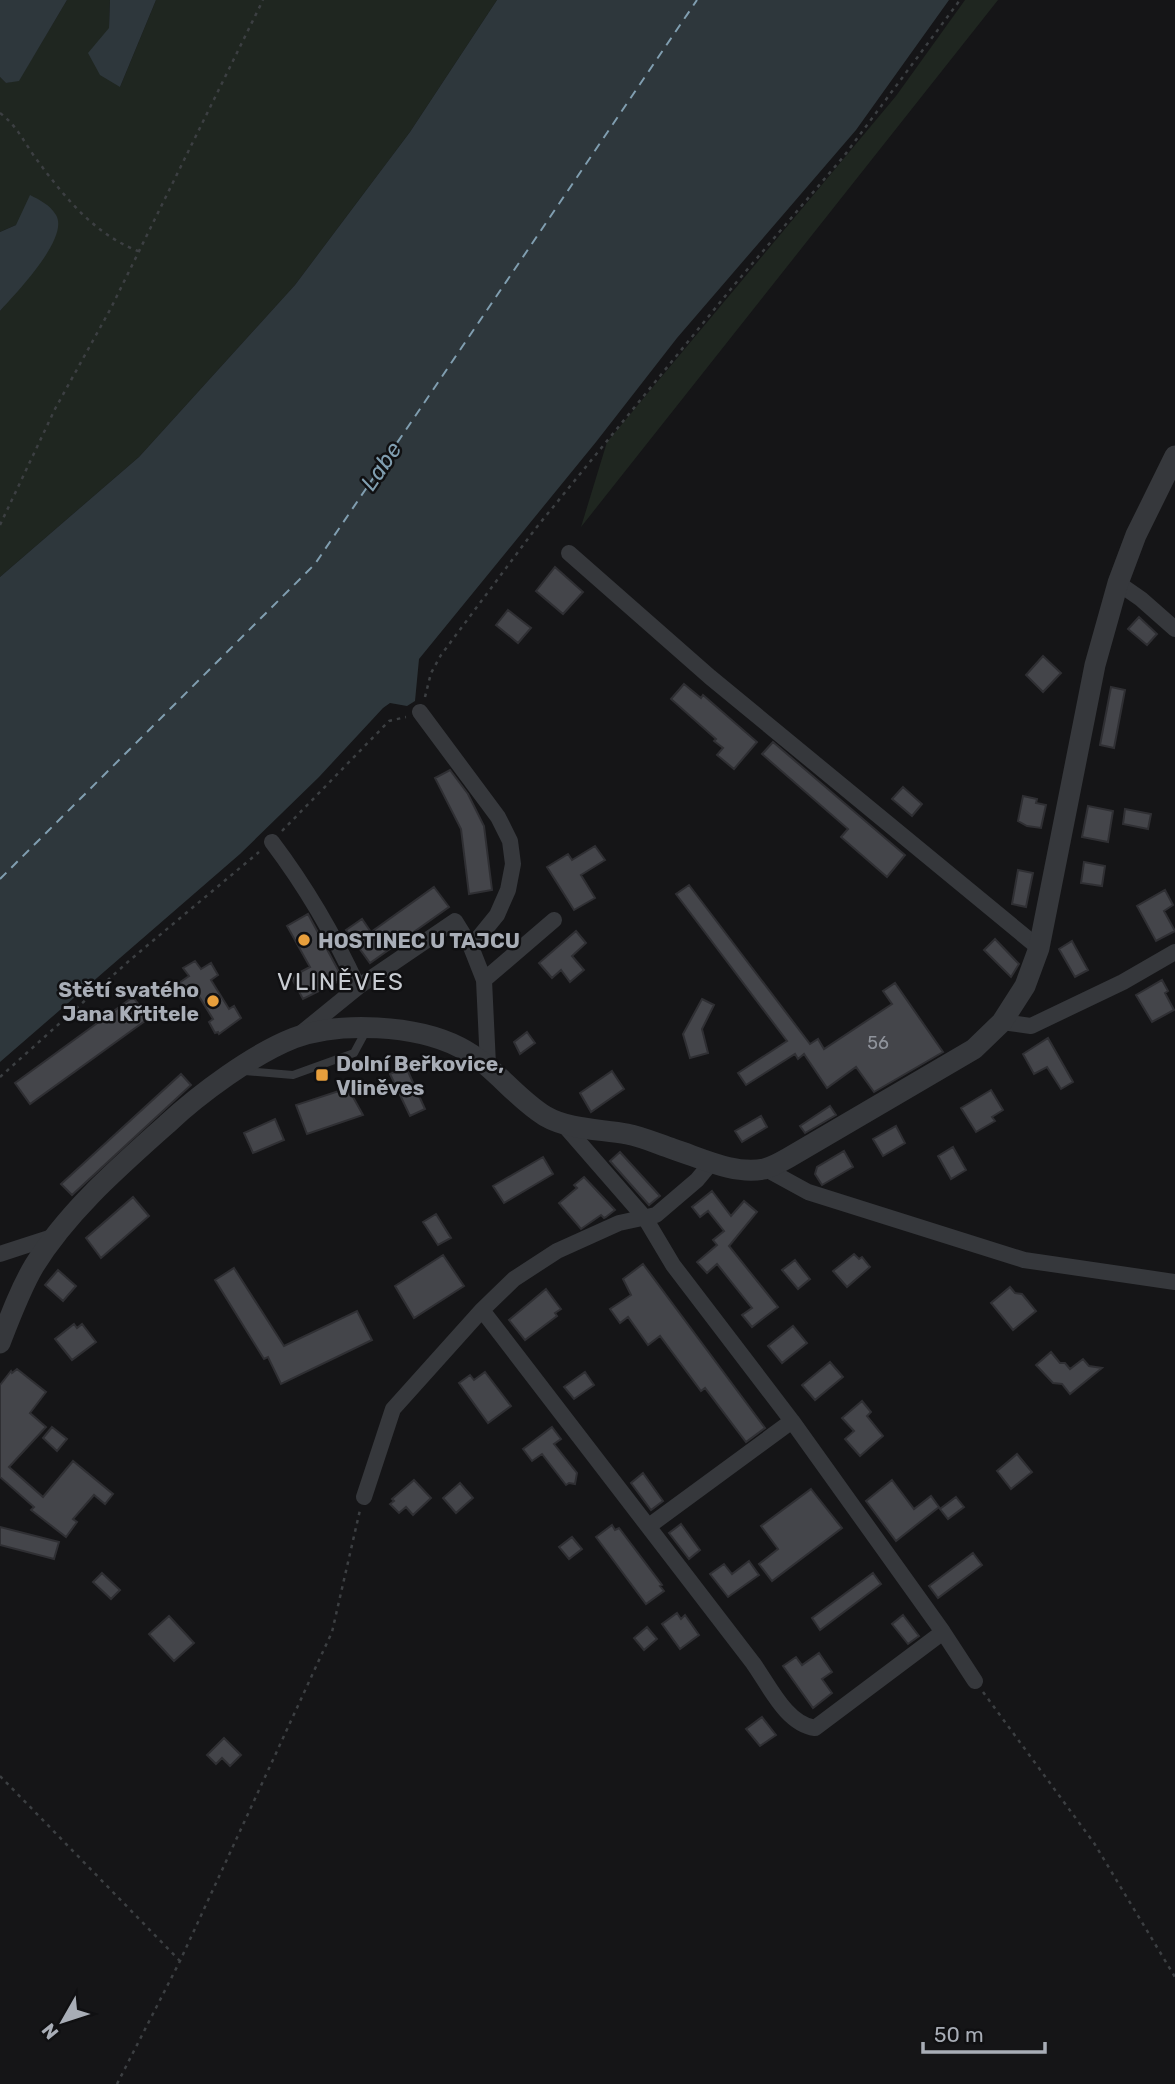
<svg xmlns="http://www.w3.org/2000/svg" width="1175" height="2084" font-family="Rubik,sans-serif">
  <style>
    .green { fill: #1f2620 }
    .water { fill: #2e373c }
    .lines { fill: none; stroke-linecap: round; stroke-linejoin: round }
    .ferry { stroke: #809eb0; stroke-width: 2; stroke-dasharray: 9 7; stroke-linecap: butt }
    .building { fill: #44454a; stroke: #2f2f33; stroke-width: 2 }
    .path { stroke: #3c3f42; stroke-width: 2.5; stroke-dasharray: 3.5 5; stroke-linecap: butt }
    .service { stroke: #36383c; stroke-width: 8 }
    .minor { stroke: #36383c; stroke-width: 16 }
    .tertiary { stroke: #36383c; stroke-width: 21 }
    .poi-dot { fill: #e89f3c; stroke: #101012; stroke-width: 2.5 }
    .labels { text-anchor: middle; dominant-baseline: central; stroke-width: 5; stroke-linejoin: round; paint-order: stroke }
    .number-label { font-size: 18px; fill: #8f939b }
    .poi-label { font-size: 21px; font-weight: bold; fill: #a8adb6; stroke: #101012; text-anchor: start }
    .water-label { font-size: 23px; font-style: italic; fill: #809eb0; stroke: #101012 }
    .quarter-label { font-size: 24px; letter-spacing: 2px; fill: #c8ccd2; stroke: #101012 }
  </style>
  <rect width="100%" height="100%" fill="#151517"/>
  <path class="green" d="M67,0H110L109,28L120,87L156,0H497L410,132L295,285L139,457L0,577V311L46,254L16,225L0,232V77L6,83L19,80Z
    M965,0H998L581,527L607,442L896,96Z"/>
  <path class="water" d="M0,0H67L19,81L6,83L0,77Z
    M110,0H156L120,87L100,75L88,53L109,28Z
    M497,0H949L856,130L677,338L596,442L419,659L415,701L407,706L390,703L383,708L319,777L240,854L0,1062V577L139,457L295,285L410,132Z
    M30,195C40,200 50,205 56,215C70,238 15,294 0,311V232L16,225Z"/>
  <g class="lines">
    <path class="ferry" d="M0,879L315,564L697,0"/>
  </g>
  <path class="building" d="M555,567L583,592L563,614L536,591Z
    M508,610L531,628L518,643L496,625Z
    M1139,617L1157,634L1147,645L1128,629Z
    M1043,656L1061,673L1043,692L1026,675Z
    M684,684L701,698L703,695L757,742L734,769L717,755L723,748L714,741L716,739L671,699Z
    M1111,687L1125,690L1114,748L1100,745Z
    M773,742L905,855L887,877L841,837L848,829L762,754Z
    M450,770L468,794L484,826L492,890L469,894L461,829L435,778Z
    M903,787L922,804L912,816L892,799Z
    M1023,796L1037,799L1036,803L1046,805L1041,828L1027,826L1018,821Z
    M1088,806L1113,811L1108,842L1082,837Z
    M1125,809L1151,814L1148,829L1123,824Z
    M595,846L605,860L581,875L595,898L574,910L547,867L568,854L572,860Z
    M1084,862L1105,866L1102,886L1081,883Z
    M1018,870L1033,873L1026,907L1012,904Z
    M689,885L810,1044L818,1039L824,1049L892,1004L883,991L895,983L943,1052L874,1092L856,1067L827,1088L804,1054L798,1059L795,1054L746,1085L738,1073L787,1041L676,894Z
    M434,887L449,907L370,963L346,930L362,919L371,932Z
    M1165,890L1173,905L1164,911L1175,931L1156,941L1137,906Z
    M308,914L343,979L303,999L291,977L310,967L287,926Z
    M576,931L586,943L572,956L584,970L570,982L561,970L552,978L539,963Z
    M995,939L1019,964L1011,977L984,950Z
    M1072,941L1088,970L1075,977L1059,949Z
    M195,961L201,969L211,963L218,975L211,980L229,1009L234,1006L241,1018L219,1034L218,1032L215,1033L209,1022L213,1019L195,990L186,995L179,983L189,976L183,968Z
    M1162,980L1168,991L1165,993L1174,1010L1152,1022L1136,995Z
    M133,997L149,1018L30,1104L15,1083Z
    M702,999L714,1005L702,1029L708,1053L690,1058L683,1034Z
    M527,1032L535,1043L520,1054L514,1042Z
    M1048,1038L1073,1082L1061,1089L1047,1067L1034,1074L1023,1054Z
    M406,1067L425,1109L410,1116L390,1074Z
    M612,1071L624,1089L591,1112L580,1093Z
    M181,1074L191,1085L72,1195L61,1184Z
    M348,1088L363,1115L307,1134L296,1105Z
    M991,1090L1003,1110L992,1117L995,1121L976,1132L961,1108Z
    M830,1106L836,1115L805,1133L800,1126Z
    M761,1116L767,1127L742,1142L735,1131Z
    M275,1119L284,1140L253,1153L244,1133Z
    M896,1126L905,1143L883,1156L873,1139Z
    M953,1147L966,1170L951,1179L938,1156Z
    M844,1151L853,1167L822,1185L815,1174L817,1167Z
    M620,1152L660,1196L649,1205L610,1161Z
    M543,1157L553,1174L504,1203L493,1186Z
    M584,1177L615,1210L606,1217L604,1218L601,1215L581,1229L559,1203L577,1188L574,1185Z
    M712,1191L731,1216L744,1201L757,1212L729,1246L778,1307L752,1327L742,1315L752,1308L717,1264L707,1273L697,1262L717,1245L713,1240L724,1231L708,1211L700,1217L692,1207Z
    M133,1197L149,1216L101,1258L86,1238Z
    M436,1214L451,1238L438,1245L423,1222Z
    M854,1254L859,1259L862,1257L870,1267L847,1287L833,1271Z
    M443,1255L464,1286L414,1318L395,1286Z
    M795,1260L810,1279L798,1289L782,1270Z
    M643,1264L765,1428L746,1442L705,1388L701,1391L660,1336L648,1345L628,1317L620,1323L610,1309L631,1295L623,1279Z
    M234,1268L284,1346L357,1311L372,1340L281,1384L268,1357L264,1359L215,1280Z
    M58,1270L76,1286L63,1301L45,1285Z
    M1010,1287L1015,1293L1022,1294L1036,1311L1013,1330L991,1303Z
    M546,1289L561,1309L555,1313L557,1316L525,1340L509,1320Z
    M74,1324L77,1328L82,1324L96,1342L72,1360L55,1339Z
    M793,1326L807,1343L782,1363L768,1346Z
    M1051,1352L1060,1363H1065L1070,1369L1083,1359L1089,1366L1102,1368L1070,1394L1062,1384L1053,1383L1036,1365Z
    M830,1362L843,1377L815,1400L802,1385Z
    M17,1369L46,1392L30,1413L46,1427L9,1467L43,1497L73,1461L113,1494L105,1504L94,1495L73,1519L77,1522L66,1537L31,1510L34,1507L0,1477V1385L11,1371L12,1373Z
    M485,1372L511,1406L488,1423L459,1383L470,1375L474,1380Z
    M585,1372L594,1385L574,1399L564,1387Z
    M862,1401L871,1412L867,1416L883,1436L860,1456L845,1439L854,1431L842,1418Z
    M52,1427L67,1439L57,1451L43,1438Z
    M552,1427L561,1439L554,1444L577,1473L575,1484L569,1483L566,1485L542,1454L532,1461L523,1449Z
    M1017,1454L1032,1472L1011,1489L997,1471Z
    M643,1473L663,1501L651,1510L631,1483Z
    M414,1480L431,1498L413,1515L406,1507L399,1513L390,1504L394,1501L392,1499Z
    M892,1480L914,1509L931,1496L939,1507L896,1541L866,1501Z
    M460,1483L473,1498L456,1513L443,1498Z
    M811,1489L842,1528L772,1581L759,1564L778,1549L761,1526Z
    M956,1497L964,1507L948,1519L940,1509Z
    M681,1524L700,1550L689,1559L669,1533Z
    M612,1525L615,1530L619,1528L662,1585L660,1586L664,1591L646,1604L596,1537Z
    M0,1527L59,1542L54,1559L0,1545Z
    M572,1537L582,1549L569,1559L559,1547Z
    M973,1553L982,1565L938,1598L929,1586Z
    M749,1561L759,1575L728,1597L710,1574L724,1564L732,1574Z
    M102,1573L120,1590L111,1599L93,1582Z
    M873,1573L881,1584L820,1630L812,1618Z
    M677,1613L681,1619L685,1615L699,1635L680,1649L662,1624Z
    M903,1615L919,1636L908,1644L892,1624Z
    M169,1616L194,1643L174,1661L149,1634Z
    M647,1627L657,1639L644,1650L634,1638Z
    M819,1653L832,1672L822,1679L832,1693L813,1708L783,1666L796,1657L802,1665Z
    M762,1717L776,1735L760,1746L746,1729Z
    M224,1738L241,1755L230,1766L222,1758L216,1764L207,1755Z"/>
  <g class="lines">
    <path class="path" d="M0,113C16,125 23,140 34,156C63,195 92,233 138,251
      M0,525L55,409L111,308L263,0
      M425,697L431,673L441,655L536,528L735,284L844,156L960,0
      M282,831L389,721L406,717
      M0,1077L130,960L259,852
      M983,1692L1094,1843L1175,1977
      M0,1776L180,1961
      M117,2084L180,1961L332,1632L360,1510"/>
    <path class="service" d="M245,1071L293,1075L354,1053L367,1029"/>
    <path class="minor" d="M569,553L710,677L1039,948
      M1118,583L1141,599L1175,629
      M420,712L498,817L510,841L513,864L508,890L497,915L471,947
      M272,842C306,887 334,935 358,987
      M1002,1022L1031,1026L1123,982L1175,952
      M299,1035L358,987L455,921L471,947L484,980
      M488,1065L484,980L554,920
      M564,1125L645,1218L673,1265L792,1421L943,1632L975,1681
      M766,1169L808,1192L1024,1260L1175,1282
      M0,1254L55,1236
      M482,1310L753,1663C769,1685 786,1724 815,1728L943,1632
      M364,1497L393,1409L481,1311L514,1279L557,1251L619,1223L656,1215L697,1180L712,1162
      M649,1526L792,1421"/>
    <path class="tertiary" d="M0,1343C10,1317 20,1290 34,1266C68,1211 119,1167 167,1124C199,1094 253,1054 294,1038C340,1021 416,1025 459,1047C493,1064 514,1097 545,1116C569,1130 601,1129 627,1134C643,1137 658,1144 673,1149C701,1158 734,1175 764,1169C772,1167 781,1162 788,1158L974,1049L1002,1022L1025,986L1039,948L1095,665L1118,583L1136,535L1175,456"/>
  </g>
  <g class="poi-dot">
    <circle cx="304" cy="940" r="7"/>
    <circle cx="213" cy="1001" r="7"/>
    <rect x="315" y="1068" width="14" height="14" rx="3.5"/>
  </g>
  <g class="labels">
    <g class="number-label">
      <text x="878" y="1043">56</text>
    </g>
    <g class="poi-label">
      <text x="318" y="940">HOSTINEC U TAJCU</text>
      <text x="199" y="989" text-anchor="end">Stětí svatého<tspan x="199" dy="24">Jana Křtitele</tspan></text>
      <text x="336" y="1063">Dolní Beřkovice,<tspan x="336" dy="24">Vliněves</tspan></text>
    </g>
    <g class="water-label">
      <text transform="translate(381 466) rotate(-56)">Labe</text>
    </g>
    <g class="quarter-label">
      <text x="341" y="982">VLINĚVES</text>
    </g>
  </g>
  <g transform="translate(63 2021) rotate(231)" stroke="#101012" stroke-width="5" paint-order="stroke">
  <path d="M0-5L12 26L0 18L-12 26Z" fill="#a8adb6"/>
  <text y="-10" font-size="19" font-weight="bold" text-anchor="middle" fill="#a8adb6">N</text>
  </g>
  <path d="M923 2042v10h122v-10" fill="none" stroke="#a8adb6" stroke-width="3.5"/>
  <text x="934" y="2042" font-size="21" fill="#a8adb6" stroke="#101012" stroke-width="5" paint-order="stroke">50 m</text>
</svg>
